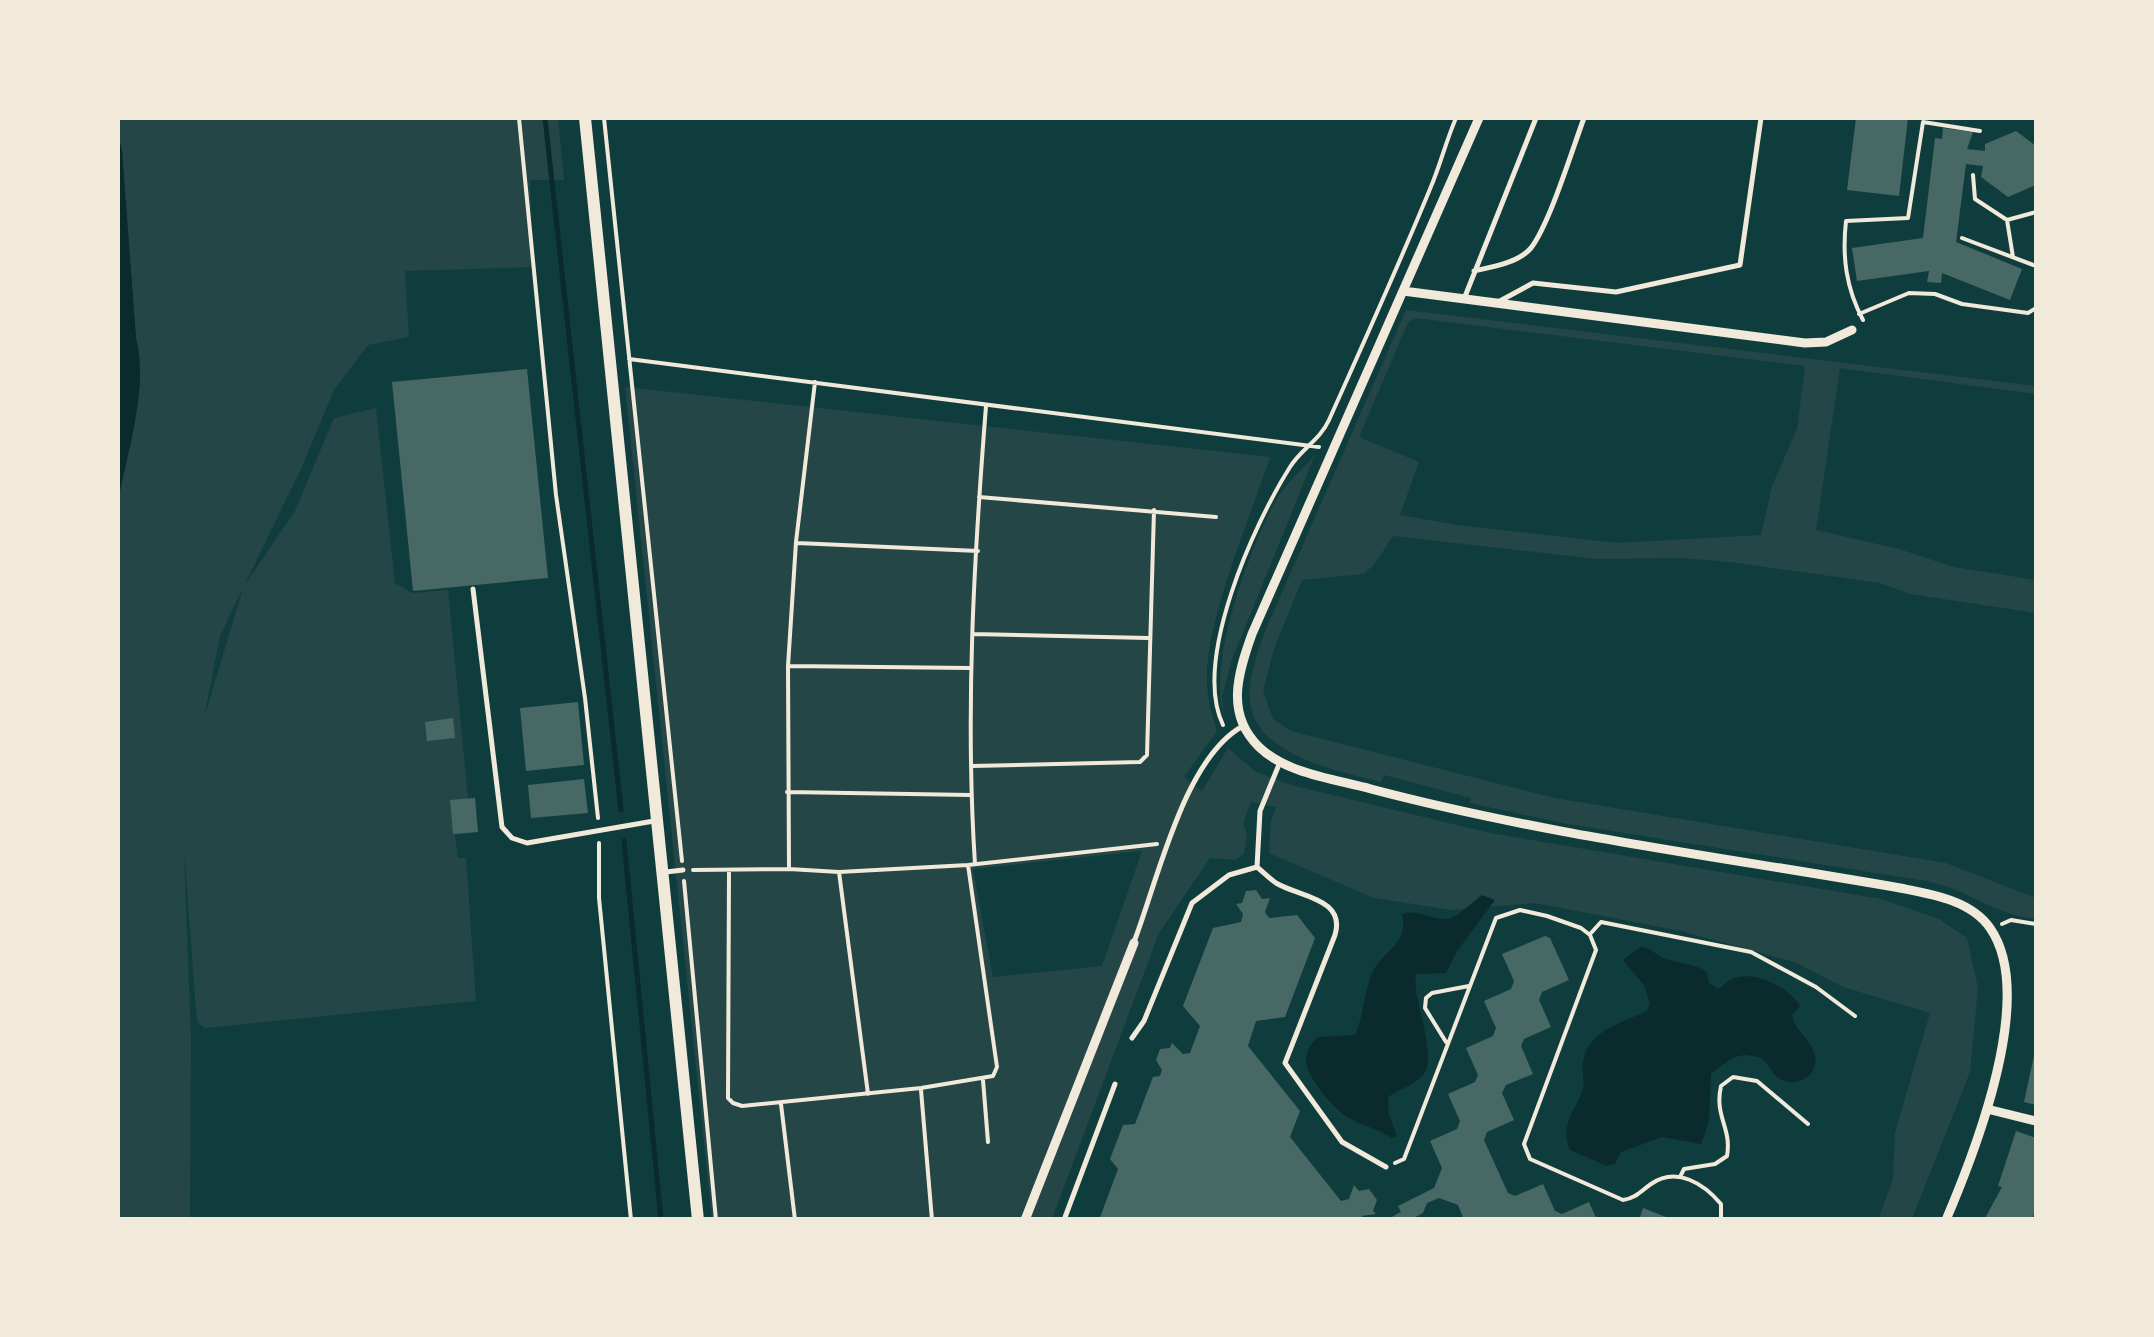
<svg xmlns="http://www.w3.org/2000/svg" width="2154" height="1337" font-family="Lato,sans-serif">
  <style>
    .green { fill: #244646; fill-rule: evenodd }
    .water { fill: #0a2a2b }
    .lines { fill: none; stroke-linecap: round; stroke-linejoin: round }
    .stream { stroke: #0a2a2b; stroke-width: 5 }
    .building { fill: #486865 }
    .path { stroke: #f1e9da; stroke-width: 4 }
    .service { stroke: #f1e9da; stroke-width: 5 }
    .minor { stroke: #f1e9da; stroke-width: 9 }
    .secondary { stroke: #f1e9da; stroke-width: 12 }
  </style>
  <rect width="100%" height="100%" fill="#0f3d3e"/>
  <path class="green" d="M118,118H558L564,180H530L533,267L405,271L409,337L368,345L334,390L301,469L244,586L295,511L334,418L376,408L395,583L412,593L448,590L468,798H475L478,832L455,835L458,858H466L476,1001L205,1028L197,1022L184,850L191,1038L190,1219H118V501C128,456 148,382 136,338ZM241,592H242L204,718L220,636Z
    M1406,310L2036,386V394L1840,368L1816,530L1899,549L1954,567L2036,580V613L1910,594L1880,583L1730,562L1681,558L1597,559L1393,536L1374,565L1363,574L1302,580L1274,649L1263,691L1273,719L1291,731L1555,798L1946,863L2036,898V919C1991,914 1971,890 1926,881L1562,823L1470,803L1471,798L1384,775L1381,782C1334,770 1242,753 1250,687C1253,661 1263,636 1273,613ZM1415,318L1805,366L1797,429L1772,486L1761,535L1617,543L1457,525L1400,515L1419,462L1359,437L1408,323Z
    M625,387L1270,457C1251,515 1206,620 1207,678C1207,697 1211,713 1217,731L1184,777L1202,791L1228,748L1256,772L1291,785L1490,833L1881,899L1939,919L1967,938L1978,988L1970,1072L1912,1219H1878L1893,1180L1895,1132L1930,1013L1843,987L1795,962L1681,931L1535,903L1452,910L1374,898L1269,853L1271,821L1276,807L1251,802L1243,824L1247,833L1244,853L1236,860L1210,858L1159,933L1052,1219H712ZM1142,851L1102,966L993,977L973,869Z
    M1315,455L1231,662L1222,697L1224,716C1207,662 1249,551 1275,502C1284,485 1302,470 1315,455Z"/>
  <path class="water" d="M118,134L122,150L136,338C149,390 127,450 118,501L120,356Z
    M1482,895L1495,900L1457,951L1446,973L1416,974C1412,1002 1440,1058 1422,1076C1414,1085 1398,1090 1388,1097L1389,1115L1397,1136L1392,1138C1377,1128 1362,1126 1347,1117C1333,1108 1305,1076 1306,1058C1307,1049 1312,1043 1318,1037L1355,1035C1364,1015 1364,992 1372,973C1384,949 1409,945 1402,914C1419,909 1429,919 1445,919C1458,918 1472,902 1482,895Z
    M1640,947C1652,948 1654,954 1664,958C1679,965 1693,962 1707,972L1709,983L1718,989C1723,986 1727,981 1732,979C1754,969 1789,988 1800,1006L1792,1015C1795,1032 1813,1041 1815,1056C1819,1078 1793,1089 1777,1077C1771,1072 1768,1062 1761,1058C1760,1057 1747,1055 1746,1055C1733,1055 1721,1066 1711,1074L1709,1121L1701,1144L1662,1137L1621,1152L1615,1164L1607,1166L1570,1150C1560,1127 1573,1113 1582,1092C1586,1082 1581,1073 1583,1062C1588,1030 1622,1023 1647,1011L1650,1003L1644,985L1623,960Z"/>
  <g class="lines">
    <path class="stream" d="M545,118L621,810
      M624,841L661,1220"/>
  </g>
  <path class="building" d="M1856,118H1908L1899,196L1847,190Z
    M1943,128L1973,132L1967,149L1985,151V144L2016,131L2036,146V185L2008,197L1981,177L1983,166L1966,164L1956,242L2022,269L2010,300L1942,273L1941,283L1927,282L1929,271L1857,281L1852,248L1923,238L1935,138L1942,139Z
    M527,369L548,578L413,591L392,382Z
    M578,702L584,765L526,771L520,708Z
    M453,718L455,738L427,741L425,722Z
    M584,779L588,813L531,818L528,785Z
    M475,798L478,832L453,834L450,800Z
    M1256,890L1262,899L1270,898L1265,912L1269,918L1297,915L1315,938L1285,1017L1256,1021L1248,1046L1300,1111L1290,1137L1341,1201L1349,1199L1354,1185L1359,1191L1369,1189L1377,1200L1373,1211L1376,1214L1362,1216L1361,1220H1099L1118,1169L1110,1159L1123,1125L1135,1124L1153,1077L1160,1076L1162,1070L1156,1060L1160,1049L1170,1048L1172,1043L1183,1054L1190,1053L1200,1026L1183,1006L1213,928L1241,922L1243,914L1236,904L1242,903L1246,891Z
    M1545,936L1550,938L1569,980L1542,992L1539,1000L1551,1027L1524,1039L1521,1046L1533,1074L1506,1085L1502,1093L1514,1120L1487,1132L1484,1140L1508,1193L1515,1196L1543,1184L1555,1211L1562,1214L1589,1202L1597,1220H1464L1458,1205L1439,1198L1427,1203L1423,1213L1410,1220H1386L1401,1212L1398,1206L1434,1188L1442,1168L1430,1141L1457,1129L1460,1121L1448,1094L1475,1082L1478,1075L1466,1048L1493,1036L1496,1028L1484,1001L1511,989L1514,981L1502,954Z
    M2035,1051H2036V1105L2024,1102Z
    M2016,1131L2036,1138V1207L2032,1220H1984L2002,1187L1998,1186Z
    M1643,1208L1671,1219V1220H1639Z"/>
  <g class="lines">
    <path class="path" d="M519,118L556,495L585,698L598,818
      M604,118L682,861
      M1973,175L1975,199L2007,220L2013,257
      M2007,220L2036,212
      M1962,238L2036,266
      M1859,314L1909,293L1935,294L1962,304L2028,313L2036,308
      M1863,320C1846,288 1842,257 1846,221L1908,218L1923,122L1980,131
      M629,359L1319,447
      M979,497L1216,517
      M797,543L978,551
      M973,634L1148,638
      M790,666L970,668
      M1223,725C1192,660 1254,524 1290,467C1301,449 1320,440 1329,420C1363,344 1398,267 1430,189C1440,166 1446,141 1456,118
      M972,766L1140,762L1147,755L1154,510
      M787,792L971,795
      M599,843V898L631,1220
      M975,864C965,712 974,558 986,406
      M789,869L788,666L796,542L815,382
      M693,870L789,869L839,872L968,865L1157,844
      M729,872L728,1098L733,1103L742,1106L921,1088L993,1076L997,1067L968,865
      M839,872L868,1094
      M684,881L716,1220
      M2002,924L2011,920L2036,924
      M1591,933L1601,922L1751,952L1816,987L1855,1016
      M1446,1042L1425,1008L1426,998L1432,993L1469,986
      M983,1080L988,1142
      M921,1090L932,1220
      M781,1104L795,1220
      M1395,1163L1404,1159L1496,918L1520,910L1547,916L1581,928L1590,935L1596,950L1524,1144L1530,1159L1623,1200C1636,1198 1641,1191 1651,1184C1677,1166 1704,1184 1721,1204V1220
      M1680,1177L1684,1169L1715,1164L1727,1156C1732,1127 1714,1117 1721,1086L1733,1077L1757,1081L1808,1124"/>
    <path class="service" d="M1474,271C1492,267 1518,263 1531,248C1550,223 1572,150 1584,118
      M1464,299L1536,118
      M1498,302L1533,283L1616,292L1740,265L1761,118
      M473,589L502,827L512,838L527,843L654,821
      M1257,867L1260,811L1280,762
      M666,872L683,870
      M1134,942C1158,880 1184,758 1243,726
      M1132,1038L1144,1021L1192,903L1229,875L1257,867C1263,872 1270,879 1276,883C1299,897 1346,898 1335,935L1285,1063L1342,1142L1386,1167
      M1064,1220L1115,1084"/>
    <path class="minor" d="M1479,118L1252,634C1238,673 1225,714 1259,747C1287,774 1335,779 1371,789C1545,835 1723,857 1900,888C1930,894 1971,900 1990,928C2037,995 1975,1152 1946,1220
      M1403,291L1805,343L1826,342L1852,330
      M1987,1109L2036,1121
      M1025,1220L1134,943"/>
    <path class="secondary" d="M585,118L698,1220"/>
  </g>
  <rect width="2154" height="1337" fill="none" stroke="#f1e9da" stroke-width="240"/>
</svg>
